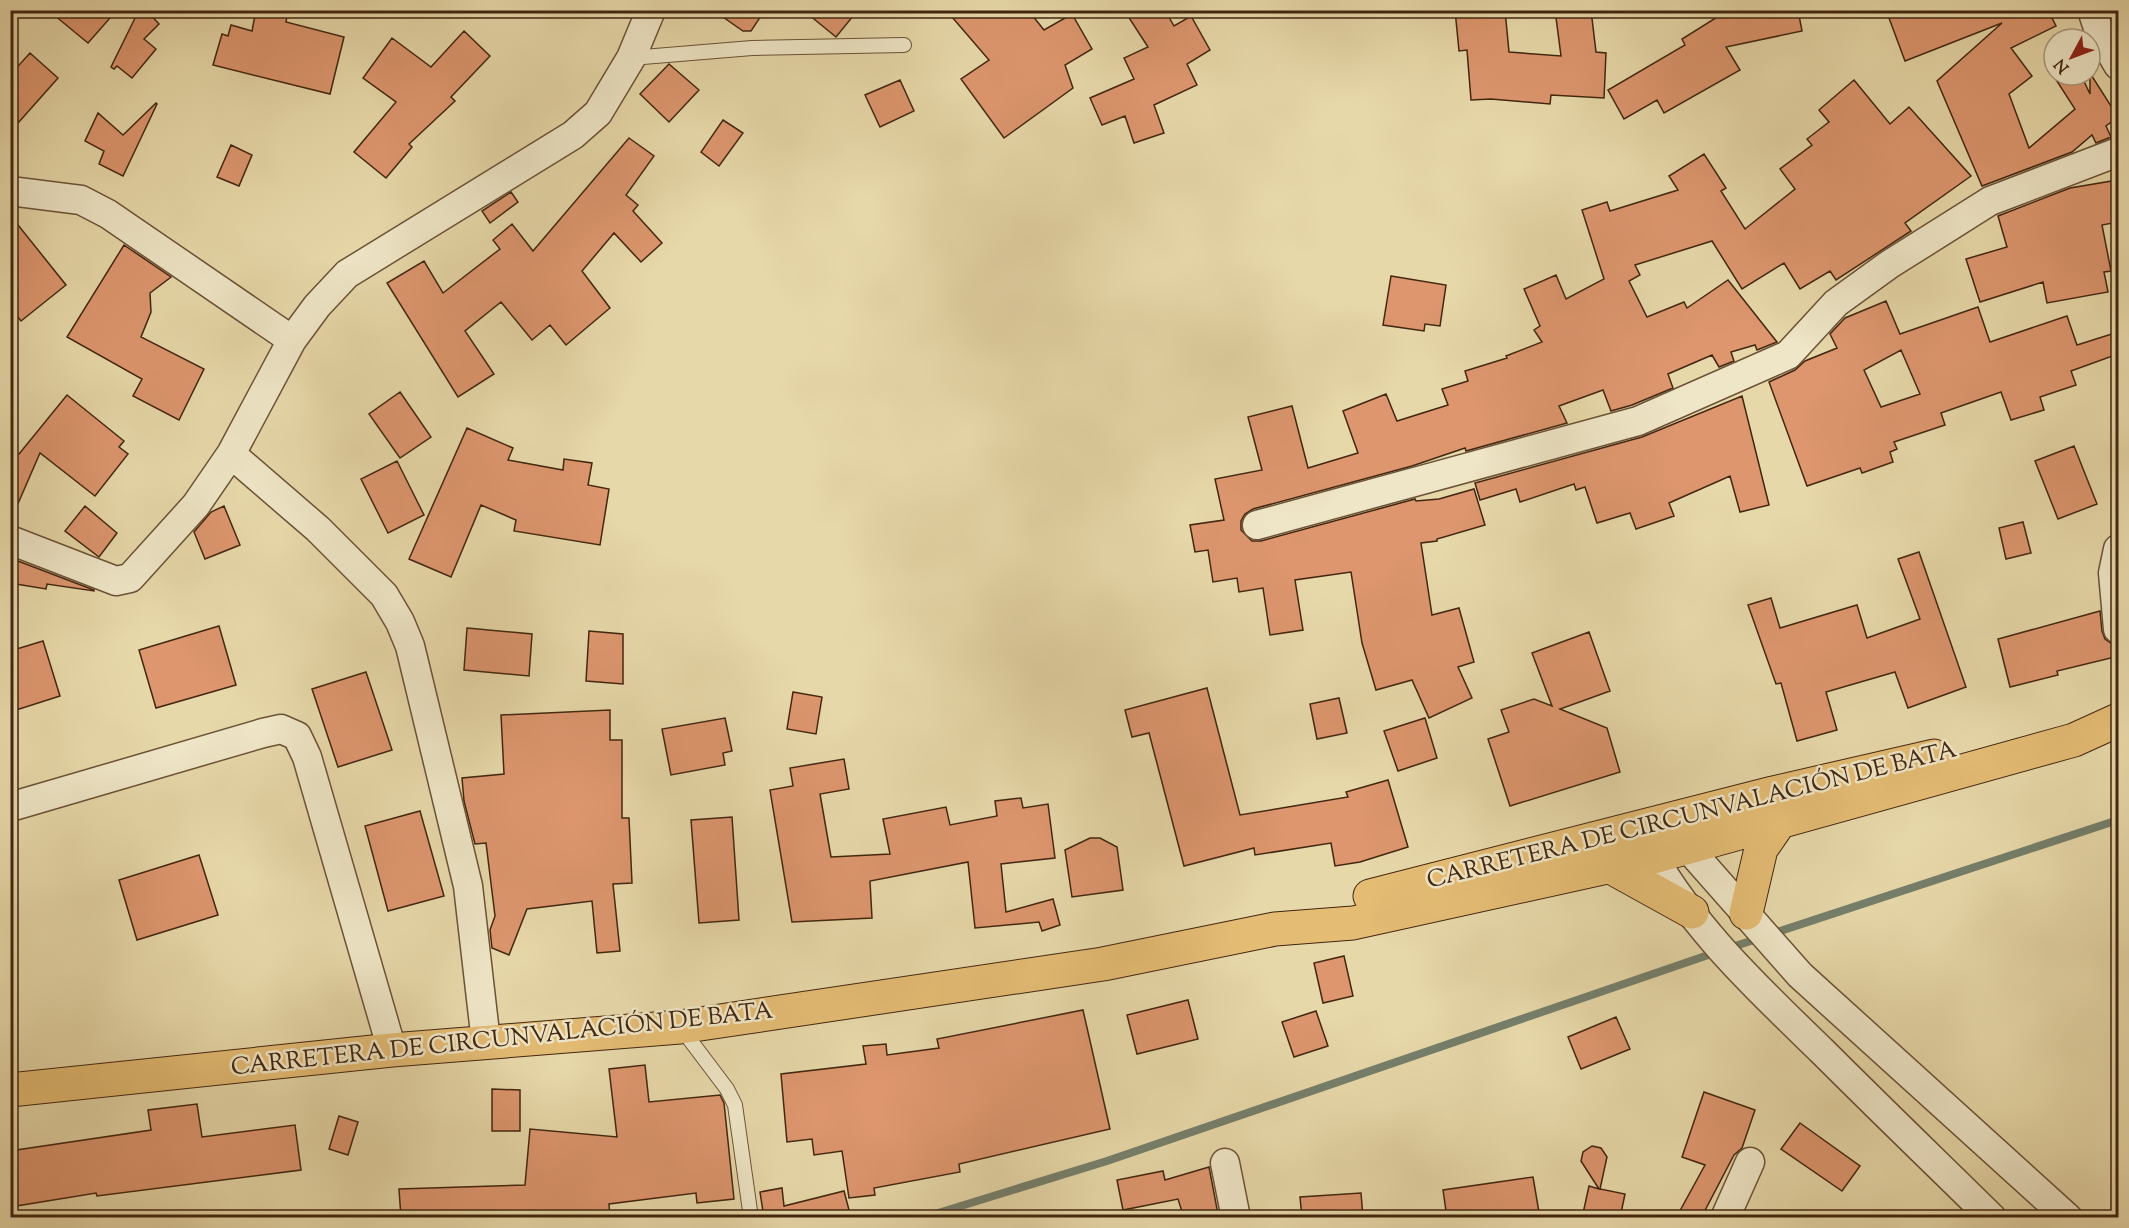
<svg xmlns="http://www.w3.org/2000/svg" width="2129" height="1228" font-family="'Sorts Mill Goudy',serif">
  <style>
    .lines { fill: none; stroke-linecap: round; stroke-linejoin: round }
    .stream { stroke: #757f6b; stroke-width: 8 }
    .building { fill: #dd966e; stroke: #422610; stroke-width: 1.5; fill-rule: evenodd }
    .lane-casing { stroke: #6b5236; stroke-width: 16 }
    .street-casing { stroke: #6b5236; stroke-width: 31 }
    .primary-casing { stroke: #422610; stroke-width: 35 }
    .lane { stroke: #efe6c7; stroke-width: 14 }
    .street { stroke: #efe6c7; stroke-width: 28 }
    .primary { stroke: #e4bc74; stroke-width: 33 }
    .labels { text-anchor: middle; dominant-baseline: central; stroke-width: 5; stroke-linejoin: round; paint-order: stroke }
    .street-label { font-size: 24px; fill: #422610; stroke: #efe6c7 }
  </style>
  <rect width="100%" height="100%" fill="#e7d8a9"/>
  <filter id="stains"><feTurbulence type="fractalNoise" baseFrequency=".00333" numOctaves="4"/><feColorMatrix values="0 0 0 0 .2 0 0 0 0 .09 0 0 0 0 .02 0 0 0 .5 -.17"/></filter>
  <radialGradient id="worn" r=".72"><stop offset=".6" stop-color="#630" stop-opacity="0"/><stop offset="1" stop-color="#630" stop-opacity=".3"/></radialGradient>
  <g class="lines">
    <path class="stream" d="M1771,934L2118,820
      M1729,948L1760,938
      M922,1218L1107,1161L1717,952"/>
  </g>
  <path class="building" d="M48,10H117L88,43Z
    M139,10H146L159,24L144,39L156,49L132,78L117,66L114,69L111,67Z
    M256,10H288L286,22L344,37L330,94L213,65L222,34L228,36L231,25L252,31Z
    M713,10H765L751,31H743Z
    M803,10H858L836,37Z
    M946,10H1028L1044,30L1072,14L1092,49L1065,65L1073,88L1004,138L961,79L989,60Z
    M1124,10H1165L1174,26L1191,16L1210,50L1187,64L1197,85L1154,105L1164,133L1134,143L1125,116L1102,125L1090,98L1134,79L1124,58L1148,47Z
    M1455,10H1505L1509,52L1561,56L1555,10H1591L1596,52L1606,53L1604,98L1551,95L1550,104L1491,99L1471,100L1467,50L1459,51Z
    M1741,10H1798L1802,31L1726,47L1740,70L1664,113L1657,100L1624,119L1608,90L1685,45L1682,39L1722,14Z
    M1886,10H2048L2056,26L2011,48L2032,76L2009,94L2029,148L2075,109L2053,75H2081L2090,94V73L2118,117L2106,126L2111,137L2096,143L2092,135L2072,152L1982,186L1937,81L2002,23L1905,61Z
    M464,31L490,56L451,97L455,101L409,144L412,147L386,178L354,152L396,102L363,78L392,38L431,67Z
    M30,53L58,78L10,132V75Z
    M669,64L699,90L669,122L640,94Z
    M900,80L914,111L880,127L865,95Z
    M1854,80L1890,124L1909,107L1971,176L1905,223L1911,231L1836,280L1830,271L1800,289L1784,263L1742,289L1712,241L1635,265L1640,275L1629,281L1647,317L1684,302L1687,308L1728,280L1777,342L1757,350L1755,345L1731,352L1734,361L1719,367L1712,355L1668,374L1673,388L1632,405L1611,411L1603,390L1559,406L1567,423L1466,451L1465,448L1412,466L1253,509L1245,514L1241,521V530L1252,541H1261L1415,499L1416,501L1439,499L1474,489L1485,525L1437,539V541L1421,543L1432,615L1459,608L1474,662L1458,667L1472,698L1429,718L1412,680L1376,690L1362,643L1351,572L1295,580L1303,630L1270,635L1263,588L1239,592L1237,578L1213,582L1208,550L1195,552L1190,525L1224,520L1215,479L1262,470L1248,417L1292,406L1308,468L1358,453L1343,411L1386,394L1397,421L1448,405L1442,389L1468,381L1465,371L1507,358L1506,356L1542,342L1534,330L1540,326L1524,289L1556,275L1566,299L1604,279L1582,210L1607,202L1610,211L1678,190L1669,176L1704,154L1726,188L1721,191L1745,229L1795,189L1780,169L1812,145L1807,139L1829,122L1819,110Z
    M156,103L157,104L123,176L99,164L104,151L85,141L98,113L123,135Z
    M723,120L743,133L719,166L701,152Z
    M629,138L654,156L626,195L638,205L633,211L662,243L641,262L614,233L582,271L610,308L566,345L550,325L532,340L501,302L465,331L494,374L458,397L387,283L424,261L443,293L500,249L493,240L512,224L533,251Z
    M231,145L252,155L239,186L217,177Z
    M2118,180V222L2102,225L2111,271L2104,272L2108,292L2047,303L2043,282L1980,302L1966,259L2007,247L1998,216L2070,188Z
    M511,192L518,202L490,223L482,211Z
    M10,215L66,285L21,321L10,307Z
    M124,245L171,277L150,293L151,312L141,337L204,369L179,420L133,396L142,379L67,337Z
    M1391,276L1446,285L1440,326L1425,324L1424,331L1383,325Z
    M1886,301L1900,334L1978,307L1990,342L2067,316L2077,345L2118,332V354L2071,371L2076,385L2040,397L2044,410L2011,420L2001,392L1941,413L1945,425L1894,442L1897,449L1890,452L1893,462L1862,473L1860,468L1807,486L1769,382L1795,370L1805,361L1837,348L1830,334L1845,318ZM1901,350L1920,394L1881,407L1864,370Z
    M400,392L431,437L400,458L369,414Z
    M67,395L124,441L119,447L128,454L95,496L40,453L10,522V450L19,454Z
    M1742,396L1769,505L1740,512L1730,476L1669,503L1674,516L1636,529L1630,513L1597,523L1585,487L1576,490L1574,484L1520,502L1516,489L1480,500L1475,483L1642,437Z
    M467,428L513,448L508,460L563,470L564,459L592,463L588,485L609,489L600,545L514,531L516,520L481,505L451,577L409,559Z
    M2074,446L2097,504L2058,519L2035,461Z
    M397,461L424,515L388,533L361,479Z
    M85,506L117,533L99,557L65,531Z
    M224,506L240,545L205,559L194,532L211,512Z
    M2023,522L2031,553L2006,559L1999,528Z
    M1919,552L1966,687L1908,708L1895,672L1826,692L1837,730L1797,741L1781,683L1776,684L1748,605L1771,598L1780,628L1857,605L1867,638L1920,619L1898,559Z
    M10,558L94,590V591L47,584L46,589L10,583Z
    M2100,611L2102,631L2105,639L2112,644L2115,657L2057,671L2058,675L2010,687L1998,639Z
    M219,626L236,685L156,708L139,650Z
    M467,628L532,634L529,676L464,670Z
    M589,631L623,634V684L586,681Z
    M1589,632L1610,691L1560,709L1607,728L1620,772L1510,806L1488,739L1509,732L1501,710L1534,699L1552,706L1532,653Z
    M43,641L60,696L10,712V651Z
    M366,672L392,750L338,767L312,689Z
    M1207,688L1240,815L1348,797L1346,792L1388,780L1408,847L1360,862L1335,866L1331,843L1255,855L1254,848L1184,866L1149,733L1132,737L1125,710Z
    M793,692L822,697L816,734L787,729Z
    M1339,698L1347,733L1317,739L1310,704Z
    M610,710V740H622V818H629L632,883L613,884L620,951L597,953L592,901L527,909L509,955L492,948L490,930L495,916L486,843L475,844L464,801L462,778L504,774L501,715Z
    M725,718L732,751L723,753L725,765L671,775L662,729Z
    M1425,718L1437,758L1398,771L1384,731Z
    M844,759L849,789L820,794L831,857L890,854L883,819L946,807L950,825L997,816L995,801L1021,798L1023,808L1048,804L1055,858L1001,864L1006,912L1053,899L1060,925L1042,931L1039,922L975,928L968,862L870,881L872,918L792,922L770,790L793,786L790,768Z
    M420,811L444,896L388,911L365,826Z
    M732,817L739,920L699,923L691,820Z
    M1090,838H1100L1117,847L1123,890L1072,897L1065,850Z
    M199,855L218,915L137,940L119,880Z
    M1344,956L1353,996L1323,1003L1314,963Z
    M1188,1000L1198,1039L1137,1054L1127,1015Z
    M1083,1010L1110,1129L959,1164L960,1172L874,1188L875,1195L849,1198L842,1151L814,1155L812,1139L787,1142L781,1074L866,1064L863,1046L886,1044L887,1055L939,1048L937,1039Z
    M1316,1011L1328,1046L1294,1057L1282,1022Z
    M1616,1017L1630,1049L1581,1069L1568,1037Z
    M645,1065L649,1102L720,1095L724,1103L734,1199L697,1203L696,1193L609,1204L610,1218H401L399,1189L525,1185L530,1129L617,1137L609,1069Z
    M492,1089L520,1090V1131H492Z
    M1704,1092L1755,1110L1742,1148L1734,1155L1701,1218H1676L1705,1165L1682,1157Z
    M197,1104L202,1137L295,1125L301,1170L97,1196L96,1193L10,1207V1151L151,1130L148,1110Z
    M339,1116L358,1122L348,1155L329,1149Z
    M1800,1123L1860,1166L1842,1191L1781,1149Z
    M1592,1146L1601,1148L1607,1157L1600,1189L1625,1194L1620,1218H1582L1589,1186L1599,1189L1581,1161L1583,1152Z
    M1209,1167L1218,1214L1207,1218H1184L1178,1199L1123,1210L1117,1180L1163,1171L1165,1180Z
    M1533,1177L1540,1218H1447L1443,1190Z
    M782,1188L784,1206L844,1191L849,1210L819,1218H764L760,1192Z
    M1361,1193L1363,1218H1302L1300,1197Z"/>
  <g class="lines">
    <defs>
      <path id="lane" d="M631,58L752,48L904,45
        M681,1028L727,1089L735,1105L751,1218"/>
      <path id="street" d="M2092,10L2100,34L2118,65
        M10,191L81,200L108,214L292,340
        M231,454L318,529L384,595L400,622L410,646L468,886L486,1042
        M1257,525L1638,421L1788,355L1836,303L1890,264L1990,201L2118,152
        M10,540L116,581L130,578L196,505L231,454L292,340L317,306L347,274L573,135L598,113L631,58L651,10
        M2118,549L2113,573L2118,629
        M10,807L263,733L281,729L297,736L307,757L392,1050
        M1677,829L1687,847L1800,975L2068,1218
        M1643,838C1685,921 1756,987 1822,1051C1878,1107 1935,1162 1992,1218
        M1225,1163L1236,1218
        M1725,1218L1750,1162"/>
      <path id="primary" d="M1609,866L1692,912
        M1370,896L1773,793L1934,756
        M1746,913L1761,849L1781,820
        M10,1090L392,1050L680,1027L1103,964L1275,929L1353,923L1653,857L2074,740L2118,720"/>
    </defs>
    <use href="#lane" class="lane-casing"/>
    <use href="#street" class="street-casing"/>
    <use href="#primary" class="primary-casing"/>
    <use href="#lane" class="lane"/>
    <use href="#street" class="street"/>
    <use href="#primary" class="primary"/>
  </g>
  <g class="labels">
    <g class="street-label">
      <text transform="translate(1692 816) rotate(-14)">CARRETERA DE CIRCUNVALACIÓN DE BATA</text>
      <text transform="translate(502 1040) rotate(-6)">CARRETERA DE CIRCUNVALACIÓN DE BATA</text>
    </g>
  </g>
  <rect width="2129" height="1228" fill="none" stroke="#e7d8a9" stroke-width="36"/>
  <rect x="12" y="12" width="2105" height="1204" fill="none" stroke="#422610" stroke-width="3"/>
  <rect x="18" y="18" width="2093" height="1192" fill="none" stroke="#422610" stroke-width="1.5"/>
  <g transform="translate(2072 57) rotate(229)"><circle r="28" fill="#efe6c7" stroke="#aa997e" stroke-width="1.5"/>
  <path d="M0-4.5L10 22L0 15L-10 22Z" fill="#8f2418"/>
  <text y="-9" font-size="16" font-weight="bold" text-anchor="middle" fill="#422610">N</text>
  </g>
  <rect width="100%" height="100%" filter="url(#stains)"/>
  <rect width="100%" height="100%" fill="url(#worn)"/>
</svg>
